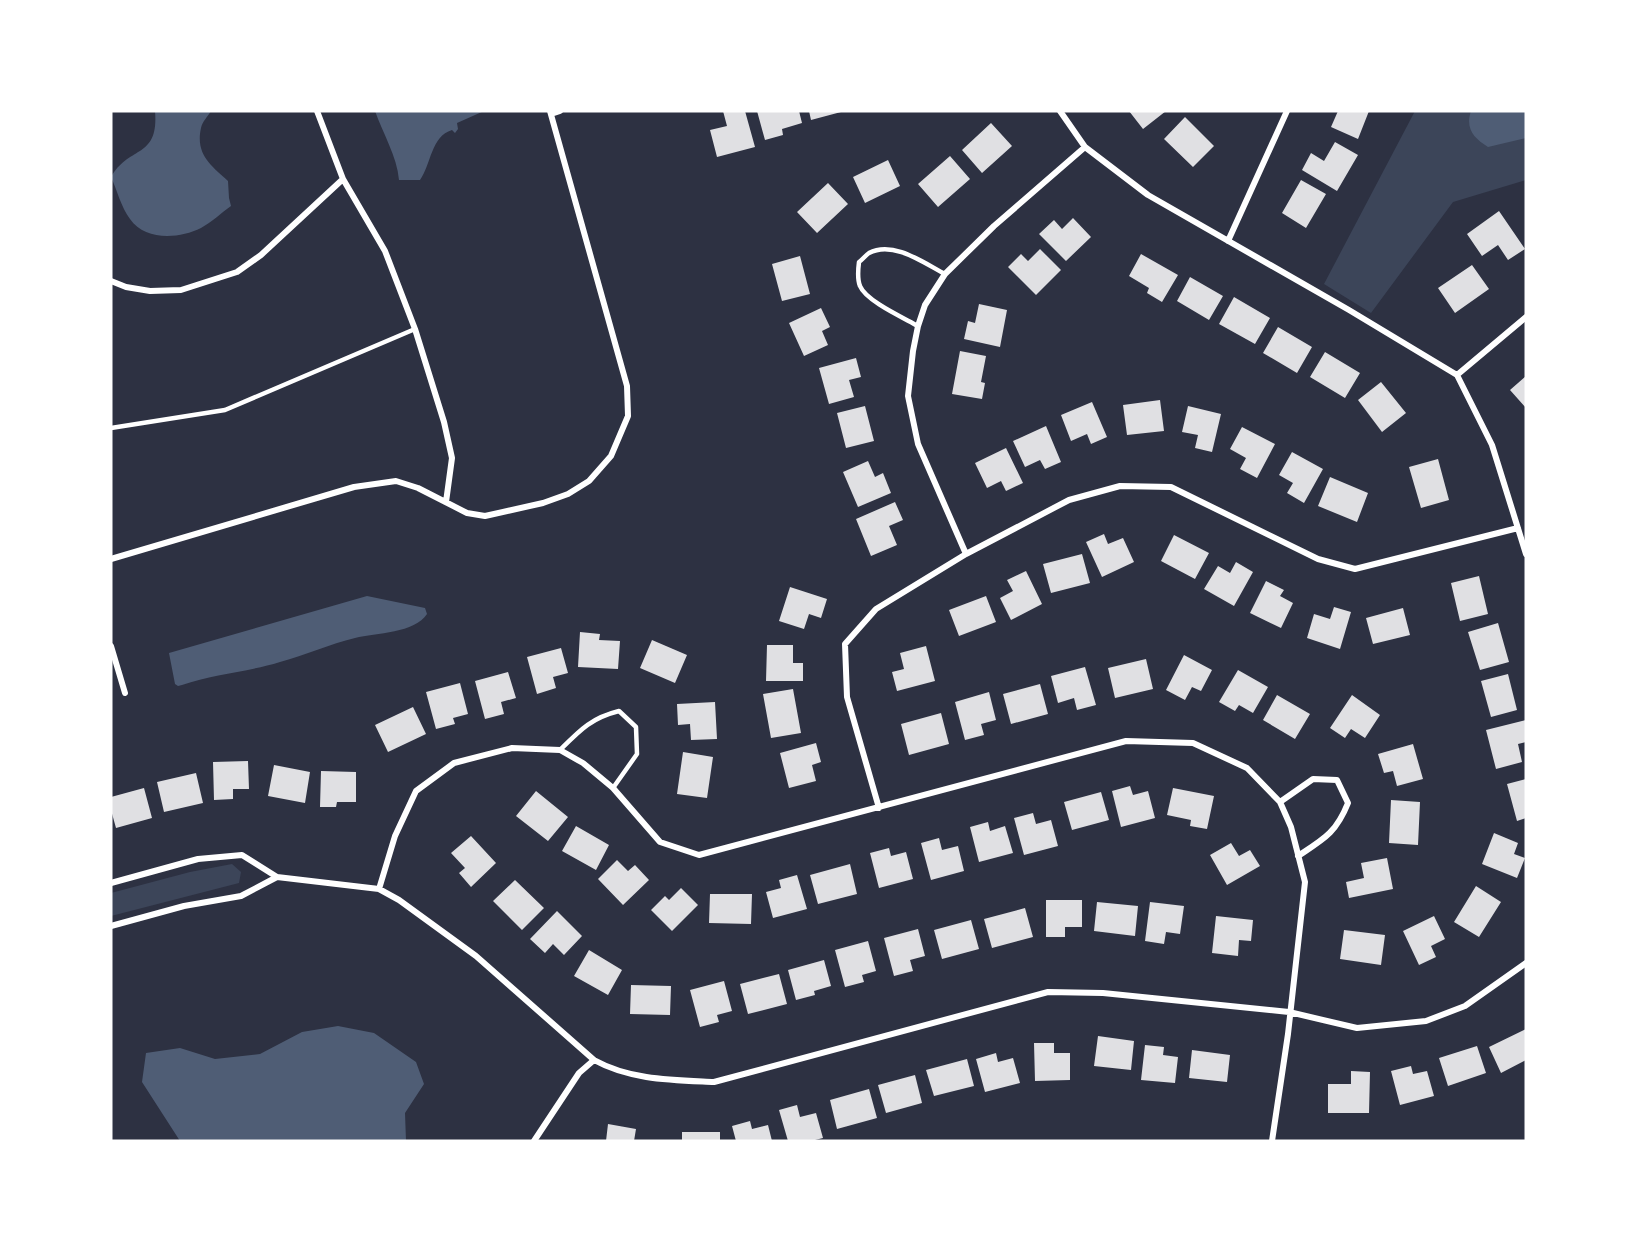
<svg xmlns="http://www.w3.org/2000/svg" width="1637" height="1252" font-family="Manrope,sans-serif">
  <style>
    .green { fill: #3c4559 }
    .water { fill: #4f5d75 }
    .building { fill: #e0e0e3 }
    .lines { fill: none; stroke-linecap: round; stroke-linejoin: round }
    .service { stroke: #fff; stroke-width: 4.5 }
    .minor { stroke: #fff; stroke-width: 6 }
  </style>
  <rect width="100%" height="100%" fill="#2d3142"/>
  <path class="green" d="M1415,111H1526V180L1453,202L1371,313L1324,284Z
    M232,864L241,872L239,883L111,916V893L190,872Z"/>
  <path class="water" d="M155,111H211C208,116 202,122 201,128C195,155 212,166 228,181L229,198L231,206C221,213 212,222 201,228C179,239 145,241 130,219C121,207 117,190 111,177C129,145 159,159 155,111Z
    M375,111H484L457,123L458,129L455,133L452,130C431,136 431,165 420,180H399C397,156 383,134 375,111Z
    M1471,111H1526V138L1488,147C1474,138 1465,129 1471,111Z
    M367,596L425,608L427,614C415,633 376,633 355,638C330,644 305,655 280,662C248,672 213,674 182,685L178,686L175,684L169,653Z
    M338,1026L374,1033L416,1062L424,1084L405,1113L406,1141H180L142,1082L146,1053L180,1048L215,1059L260,1054L302,1032Z"/>
  <path class="building" d="M723,111H745L755,147L717,157L710,130L727,126Z
    M757,111H799L802,123L782,129L783,135L765,140Z
    M809,111H841V112L811,120Z
    M1129,111H1166L1143,129Z
    M1338,111H1369L1358,139L1331,127Z
    M1185,117L1214,146L1193,167L1164,139Z
    M991,123L1012,146L982,173L962,150Z
    M1335,142L1358,155L1337,191L1302,170L1311,153L1324,161Z
    M950,156L970,179L938,207L918,184Z
    M888,160L900,186L865,203L853,177Z
    M1301,180L1326,194L1306,228L1282,213Z
    M828,183L848,204L817,233L797,212Z
    M1499,211L1525,249L1508,260L1498,245L1482,256L1467,234Z
    M1073,218L1091,237L1066,261L1039,234L1054,220L1062,229Z
    M1040,249L1061,270L1036,295L1008,267L1021,254L1028,261Z
    M1141,254L1178,275L1162,302L1147,293L1149,288L1129,276Z
    M800,256L810,294L782,301L772,264Z
    M1472,265L1489,289L1455,313L1438,288Z
    M1190,277L1223,296L1209,320L1177,301Z
    M1234,297L1270,318L1255,344L1219,324Z
    M979,304L1007,310L1000,347L964,339L968,321L975,323Z
    M821,308L830,327L822,331L828,345L804,356L789,323Z
    M1278,327L1312,347L1297,373L1263,353Z
    M960,351L986,356L981,382L985,383L982,399L952,394Z
    M1325,352L1360,373L1345,398L1310,377Z
    M856,358L861,377L849,380L854,397L829,404L819,368Z
    M1526,376V408L1510,390Z
    M1381,382L1406,413L1382,432L1358,400Z
    M1160,400L1164,431L1127,435L1123,405Z
    M1092,402L1107,437L1091,444L1087,434L1071,441L1061,415Z
    M865,406L874,441L846,448L837,413Z
    M1188,406L1221,414L1212,452L1195,448L1198,435L1182,432Z
    M1046,426L1061,462L1045,469L1040,460L1025,467L1013,441Z
    M1242,427L1275,444L1257,478L1240,469L1246,458L1230,449Z
    M1006,448L1023,483L1006,491L1001,481L987,488L975,463Z
    M1292,452L1323,469L1304,503L1287,493L1293,483L1279,475Z
    M1438,459L1449,500L1421,508L1409,467Z
    M868,461L875,477L883,473L891,493L858,507L843,472Z
    M1330,477L1368,493L1357,522L1318,506Z
    M895,502L903,520L889,526L897,545L871,556L856,519Z
    M1104,534L1108,544L1123,538L1134,562L1102,577L1086,542Z
    M1174,535L1209,553L1195,579L1161,561Z
    M1082,554L1090,583L1051,593L1043,564Z
    M1236,562L1253,572L1234,606L1204,589L1218,566L1230,573Z
    M1026,571L1042,604L1011,620L1000,598L1013,591L1007,580Z
    M1479,576L1488,614L1460,621L1451,583Z
    M1266,581L1284,590L1280,596L1293,603L1281,628L1250,613Z
    M790,587L827,599L821,618L809,614L804,629L779,621Z
    M986,596L996,622L959,636L949,610Z
    M1334,607L1351,612L1340,649L1307,638L1314,614L1330,619Z
    M1403,608L1410,635L1373,644L1366,618Z
    M1498,623L1509,662L1480,670L1468,632Z
    M580,632L600,634L599,640L620,641L618,669L578,667Z
    M652,640L687,655L675,683L640,668Z
    M767,645H793V663H803V681H766Z
    M926,646L935,681L897,691L892,672L904,669L900,653Z
    M561,648L568,673L553,677L556,688L537,694L527,657Z
    M1184,655L1212,670L1201,691L1192,687L1185,700L1166,690Z
    M1146,659L1153,689L1115,698L1108,668Z
    M1085,667L1096,705L1077,710L1074,698L1058,703L1051,676Z
    M1238,670L1268,687L1253,713L1239,705L1235,711L1219,702Z
    M508,672L516,698L501,702L504,714L485,719L475,681Z
    M1508,674L1517,710L1491,717L1481,681Z
    M460,683L468,714L453,718L455,724L436,729L426,692Z
    M1040,684L1048,714L1011,724L1003,694Z
    M793,689L801,733L771,738L763,694Z
    M989,692L996,720L981,724L984,735L965,740L955,702Z
    M1277,695L1310,714L1295,739L1263,720Z
    M1352,695L1380,715L1365,738L1351,729L1345,738L1330,728Z
    M715,702L717,739L691,740L690,724L678,725L677,704Z
    M413,707L426,734L388,752L375,725Z
    M941,713L949,744L909,755L901,724Z
    M1526,720V742L1518,744L1522,762L1496,769L1486,730Z
    M816,743L821,762L812,765L816,781L789,788L780,753Z
    M1413,744L1423,779L1397,786L1393,771L1384,773L1378,754Z
    M683,752L713,757L707,798L677,794Z
    M248,761L249,789H233V799L214,800L213,762Z
    M274,765L310,772L305,803L268,796Z
    M321,771L356,772V802H337L336,807H320Z
    M196,773L203,803L164,812L157,782Z
    M1526,779V818L1517,821L1507,784Z
    M1130,786L1133,795L1148,791L1155,818L1121,827L1112,791Z
    M144,788L152,818L116,828L111,810V797Z
    M1173,788L1214,796L1207,829L1190,826L1191,820L1167,815Z
    M536,791L568,817L548,841L516,816Z
    M1101,792L1109,820L1072,830L1064,802Z
    M1391,800L1420,802L1418,845L1389,843Z
    M1033,813L1036,824L1051,820L1058,846L1024,855L1014,818Z
    M988,822L990,831L1005,826L1013,853L979,862L970,827Z
    M576,826L609,845L596,870L562,851Z
    M1494,833L1518,843L1514,854L1525,858L1517,878L1482,864Z
    M471,836L496,863L471,887L459,873L465,868L451,853Z
    M939,838L942,850L958,846L964,871L931,880L921,843Z
    M1231,843L1239,856L1250,850L1260,866L1227,885L1210,855Z
    M889,848L891,856L906,852L913,879L879,888L870,853Z
    M1387,858L1393,889L1349,898L1346,882L1364,878L1361,863Z
    M617,860L628,871L635,865L649,880L623,905L598,879Z
    M850,864L857,894L818,904L810,875Z
    M797,875L807,909L773,918L766,892L781,888L779,880Z
    M515,880L544,908L522,930L493,901Z
    M1476,886L1501,902L1479,937L1454,922Z
    M681,888L698,905L672,931L651,910L665,896L669,900Z
    M710,894H752L751,924L709,923Z
    M1046,900H1082V927H1065V937H1046Z
    M1097,902L1138,906L1135,936L1094,931Z
    M1150,902L1184,906L1180,934L1166,932L1164,944L1145,941Z
    M1025,908L1033,937L992,948L984,919Z
    M557,911L582,936L564,955L553,944L545,953L530,939Z
    M1216,916L1253,920L1251,941L1239,940L1238,956L1212,953Z
    M1434,916L1445,939L1431,946L1436,957L1419,965L1403,931Z
    M971,920L979,949L942,959L934,930Z
    M918,929L925,956L910,960L913,971L894,976L884,938Z
    M1344,930L1385,935L1381,965L1340,959Z
    M868,941L876,971L862,975L864,982L845,987L835,950Z
    M589,950L622,970L608,995L574,976Z
    M824,960L831,986L814,991L815,995L796,1000L788,970Z
    M779,974L787,1004L748,1014L740,984Z
    M724,981L732,1011L717,1015L719,1022L700,1027L690,990Z
    M631,985L671,986L670,1015L630,1014Z
    M1526,1029V1060L1501,1073L1489,1047Z
    M1098,1036L1134,1041L1131,1070L1094,1066Z
    M1034,1043H1054V1053H1070V1080L1035,1081Z
    M1145,1045L1164,1047L1163,1055L1178,1057L1175,1083L1141,1080Z
    M1477,1046L1486,1073L1448,1086L1439,1058Z
    M1192,1050L1230,1055L1227,1082L1189,1078Z
    M996,1053L998,1062L1013,1058L1020,1083L985,1092L976,1059Z
    M967,1059L974,1086L934,1096L926,1070Z
    M1411,1066L1413,1074L1427,1071L1434,1096L1400,1105L1391,1071Z
    M1351,1071L1370,1072L1369,1113H1328V1084H1351Z
    M915,1075L922,1103L886,1113L878,1085Z
    M869,1089L877,1118L837,1129L830,1100Z
    M797,1105L800,1117L816,1113L823,1138L811,1141H788L779,1110Z
    M750,1121L752,1129L768,1125L772,1141H736L732,1126Z
    M608,1124L636,1129L634,1141H606Z
    M682,1132H720V1141H682Z"/>
  <g class="lines">
    <path class="service" d="M918,326C904,318 866,301 860,286C857,279 858,270 859,262C862,260 866,255 869,253C893,240 924,263 945,274
      M111,428L225,410L415,329
      M560,750C580,730 591,718 619,711L636,727L637,754L613,788"/>
    <path class="minor" d="M317,111L343,179L385,251L415,329L444,422L452,458L446,502
      M1060,111L1085,147L1148,195L1349,310L1457,375L1492,445L1526,554
      M551,114L560,111
      M1228,241L1287,111
      M111,281L126,287L150,291L181,290L237,272L261,255L343,179
      M1457,375L1526,317
      M966,554L918,444L908,396L913,351L918,326L925,305L945,274L994,226L1085,147
      M111,559L354,487L396,481L418,488L467,513L485,516L543,503L568,494L589,481L611,456L628,416L627,386L550,111
      M111,646L125,693
      M1280,802L1313,779L1337,780L1348,803C1336,833 1324,839 1298,856
      M879,808L847,697L845,644L876,609L966,554L1069,500L1120,486L1171,487L1318,559L1355,569L1518,528
      M111,883L198,859L242,855L277,877L379,889L399,900L476,956L594,1060C630,1080 672,1080 714,1082L1048,992L1103,993L1289,1012L1357,1028L1426,1021L1465,1006L1526,963
      M379,889L395,836L416,791L454,763L512,748L560,750L583,763L613,788L660,842L699,855L1126,741L1193,743L1247,768L1280,802L1291,827L1305,882L1288,1034L1272,1141
      M111,926L184,906L241,896L277,877
      M534,1141L579,1073L594,1060"/>
  </g>
  <rect width="1637" height="1252" fill="none" stroke="#ffffff" stroke-width="225"/>
</svg>
